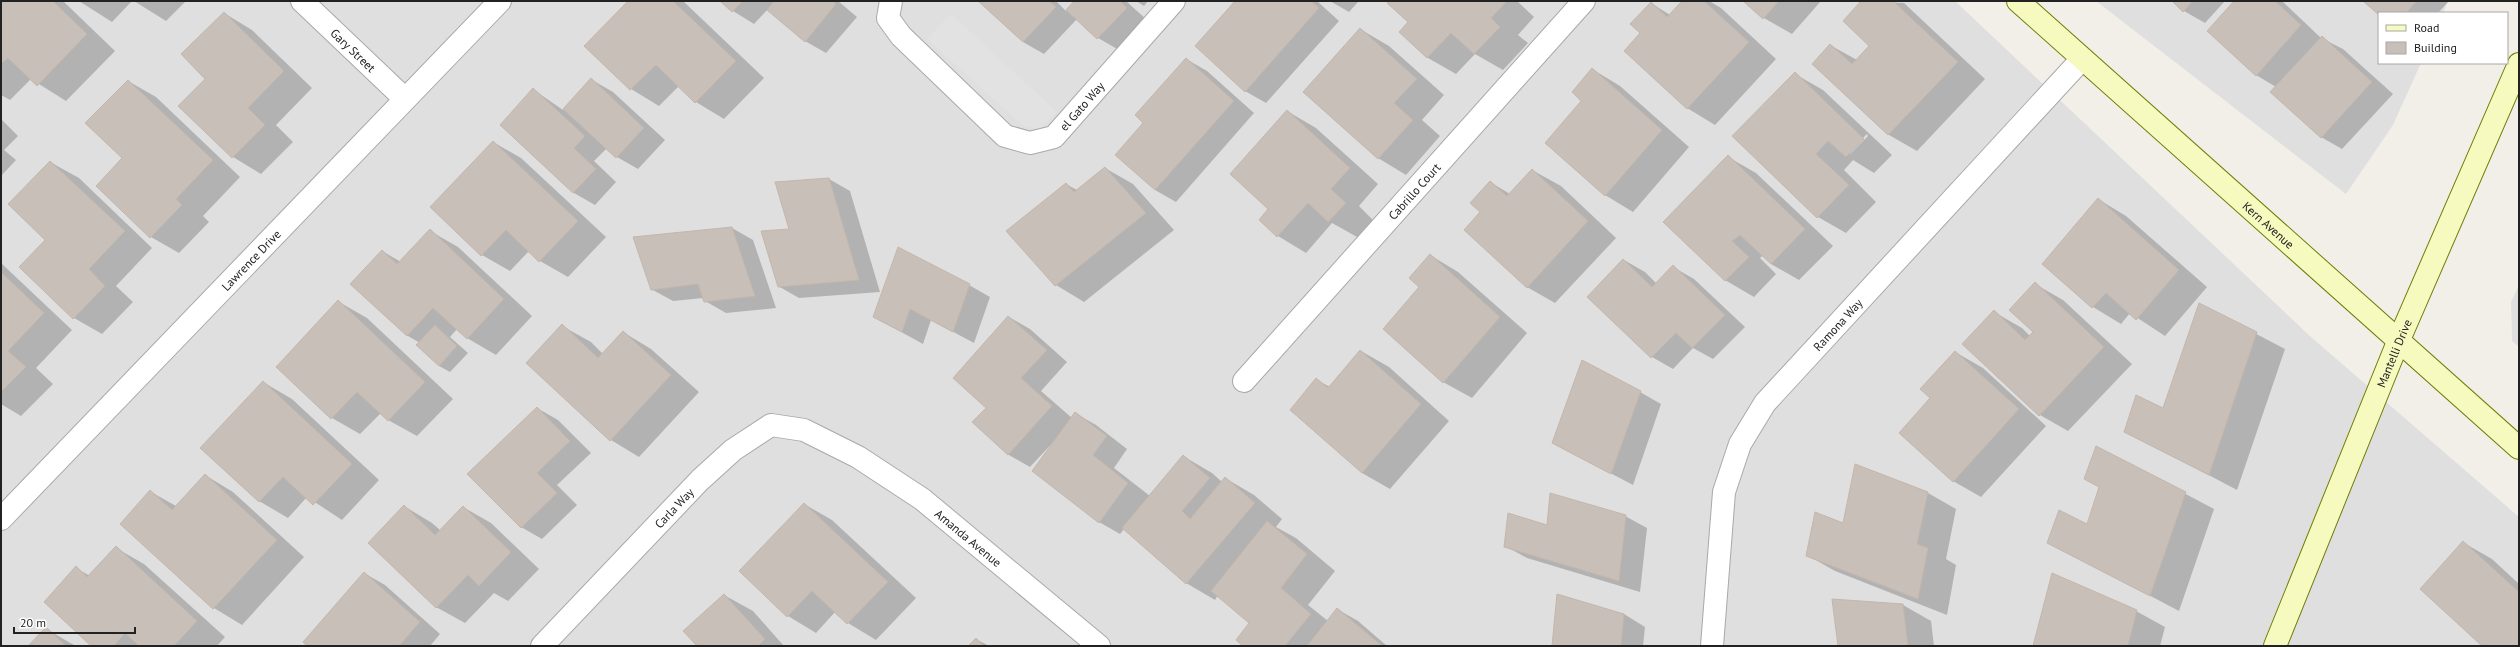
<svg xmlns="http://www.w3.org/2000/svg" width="2520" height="647" font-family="'PT Sans',sans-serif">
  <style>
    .residential { fill: #e0dfdf }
    .parking { fill: #e2e2e2 }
    .shadow { fill: #0003; fill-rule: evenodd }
    .building { fill: #c7bfb8; stroke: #c4b6ab }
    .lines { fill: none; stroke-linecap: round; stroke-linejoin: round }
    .street-casing { stroke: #a9a9a9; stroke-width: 24 }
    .secondary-casing { stroke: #707d05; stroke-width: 24 }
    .street { stroke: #fff; stroke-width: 22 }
    .secondary { stroke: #f7fabf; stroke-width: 22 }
    .labels { text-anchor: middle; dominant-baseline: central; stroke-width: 4; stroke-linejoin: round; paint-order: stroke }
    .street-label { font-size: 12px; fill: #222; stroke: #fff }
  </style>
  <rect width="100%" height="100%" fill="#f2efe9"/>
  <path class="residential" d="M1,1H1955L2311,337L2519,517V646H1Z
    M2096,1H2448L2443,13H2379V63H2421L2393,125L2346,194Z
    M2519,285V347L2512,341L2511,302Z"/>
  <path class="parking" d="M951,14L1057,112L1041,128L1025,127L927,39Z"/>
  <path class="shadow" d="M1,1H63L115,51L66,101L31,79L10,100L1,95Z
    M79,1H132L112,22Z
    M134,1H186L166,21Z
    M629,1H683L764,78L724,119L696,102L679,86L659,106L631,89L586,46Z
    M722,1H838L857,17L826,53L805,41L768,9L754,24L733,11Z
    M980,1H1056L1066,11L1075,1H1126L1147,20L1119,50L1098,38L1077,19L1044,54L1023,42Z
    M1136,1H1148L1144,6Z
    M1236,1H1317L1339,21L1266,103L1245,91Z
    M1330,1H1359L1349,12Z
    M1390,1H1517L1534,17L1518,35L1528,43L1503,70L1475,54L1456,74L1428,58L1400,32L1409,22Z
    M1683,1H1709L1721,8L1776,59L1715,125L1687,108L1641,33L1651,3L1670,15Z
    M1745,1H1821L1792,34L1764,18Z
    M1862,1L1904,3L1985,79L1917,151L1889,135L1813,64L1830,45L1857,60L1870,46Z
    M2173,1H2225L2205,23L2184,11Z
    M2235,1H2282L2321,38L2343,49L2393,94L2342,149L2321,137L2276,87L2256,75Z
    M2364,1H2449L2438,13L2379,14Z
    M224,13L252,30L312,88L276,125L293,142L261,174L233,157L180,106L206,79Z
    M1360,29L1389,46L1444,95L1422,120L1440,136L1406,175L1378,158Z
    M1186,59L1207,71L1254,113L1176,202L1155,190L1145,123Z
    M1592,69L1620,86L1689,147L1633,212L1605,195L1583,101Z
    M1795,74L1823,90L1892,155L1874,173L1853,160L1844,170L1876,202L1846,233L1818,217ZM1867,134L1868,136L1850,154H1847Z
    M592,80L613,92L665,140L638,169L617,157L607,148L594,161L616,182L595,205L574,193L501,125L534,90L563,110Z
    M128,81L156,97L240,177L203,216L209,222L179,253L151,237L124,158Z
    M1287,111L1316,128L1378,184L1359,206L1373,220L1357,237L1332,223L1306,253L1278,236L1260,220L1269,209Z
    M1,119L18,136L4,150L16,160L1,176Z
    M493,142L521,158L606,237L568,277L540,261L529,251L510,271L482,255Z
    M1728,157L1756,173L1833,246L1799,280L1771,264L1763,255L1760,258L1776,274L1754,297L1725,280Z
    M50,162L79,178L152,248L116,286L133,302L102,334L74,318L20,267L47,240Z
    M1105,168L1133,184L1174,230L1084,302L1056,285L1007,231L1066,184L1077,190Z
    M1532,170L1561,186L1616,238L1555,303L1527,287L1482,212L1490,182L1510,194Z
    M829,179L850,191L880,292L799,298L778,286Z
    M2098,199L2126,216L2207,287L2165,336L2130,313L2121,324L2093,307L2043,264Z
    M732,228L753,240L776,308L726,313L705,301L703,298L673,301L651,289Z
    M430,231L458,247L532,316L496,355L467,338L457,329L450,337L468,353L450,372L439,366L420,343L408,336L352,284L382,251L401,262Z
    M1430,255L1458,272L1527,333L1472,398L1443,382L1420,287Z
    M1624,260L1645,272L1657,284L1673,267L1694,279L1745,327L1713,359L1693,348L1673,369L1652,357Z
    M1,263L72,330L36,368L53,384L21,416L1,404Z
    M2035,284L2063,300L2132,364L2068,431L2040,415L1994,312L2022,328L2030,336L2034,331Z
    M969,285L990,297L974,343L931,320L923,344L874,317Z
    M339,302L367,318L453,399L417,436L388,420L381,413L360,434L332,418Z
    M2199,304L2285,349L2237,490L2125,431L2164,409Z
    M1009,317L1030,329L1067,362L1041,391L1072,418L1075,413L1096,425L1127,449L1114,468L1150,496L1183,456L1212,473L1222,482L1225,478L1254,495L1282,519L1276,527L1296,538L1335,571L1308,605L1328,621L1337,609L1358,621L1387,646H1245L1251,623L1218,595L1215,600L1186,583L1124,529L1120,534L1099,522L1058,437L1030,467L1009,455L974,422L987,408Z
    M562,326L591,342L603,354L623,332L651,349L699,392L639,457L611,440L527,363Z
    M1361,351L1389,367L1449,421L1390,489L1362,473L1317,380L1330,387Z
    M1955,352L1983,368L2046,426L1981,497L1953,481L1932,398Z
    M263,382L292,399L379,480L342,520L307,497L288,518L259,501Z
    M1640,392L1661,404L1633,485L1574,454Z
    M537,408L558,420L591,453L557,485L577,505L542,539L521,527Z
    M2097,447L2214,509L2179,611L2048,542L2087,526L2100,487Z
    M1856,465L1928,493L1956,509L1946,559L1956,565L1947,615L1835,571L1807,555L1843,524Z
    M205,475L233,492L304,557L242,625L214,608L121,524L151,492L176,506Z
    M804,504L832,520L916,598L876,640L848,623L835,612L816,633L788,616Z
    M404,506L432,523L440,530L463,507L491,523L539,569L508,601L494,593L465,623L436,607Z
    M1625,516L1647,528L1640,592L1527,558L1505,546L1548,526Z
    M2464,543L2492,559L2519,584V646H2484Z
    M116,548L144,564L225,637L217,646H93L76,568L90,576Z
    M364,573L385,585L440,634L430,646H309Z
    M724,595L753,611L784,646H698Z
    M1903,605L1931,621L1934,646H1839Z
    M2136,611L2165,627L2160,646H2034Z
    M1624,614L1645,627L1643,646H1553Z
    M46,629L74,645L75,646H30Z
    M976,639L989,646H969Z"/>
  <path class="building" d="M1,1H53L87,34L37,86L8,58L1,64Z
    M628,1H673L736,61L695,103L656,65L630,90L584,46Z
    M720,1H743L732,12Z
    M774,1H833L836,4L805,42L767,10Z
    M978,1H1049L1056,7L1023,42Z
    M1074,1H1120L1127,8L1097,39L1066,10Z
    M1235,1H1311L1319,8L1245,92L1195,46Z
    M1389,1H1507L1491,18L1500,27L1474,54L1451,33L1427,58L1399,32L1408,22L1387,3Z
    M1682,1H1704L1749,42L1687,109L1624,51L1640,33L1630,24L1651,2L1667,17Z
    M1743,1H1779L1763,19Z
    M1861,1H1893L1958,62L1888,135L1812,64L1830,44L1852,64L1869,46L1843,21Z
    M2172,1H2193L2183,12Z
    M2234,1H2275L2301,25L2256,76L2207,31Z
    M2363,1H2417L2406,13H2379V15Z
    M224,12L284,71L248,108L265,125L232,158L178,106L205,79L181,54Z
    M1360,28L1417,79L1394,103L1413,120L1378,159L1303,92Z
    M2322,36L2372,82L2321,138L2270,92Z
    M1186,58L1234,101L1155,190L1115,155L1143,123L1135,115Z
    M1592,68L1662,130L1605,196L1545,143L1581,101L1572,92Z
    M1795,72L1864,139L1846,157L1828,141L1816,154L1849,185L1817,218L1732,136Z
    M591,78L644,128L616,158L563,109Z
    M128,80L213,160L176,199L182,205L150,238L96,186L122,158L85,123Z
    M533,88L585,136L574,148L596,169L573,193L500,125Z
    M1287,110L1350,168L1331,189L1346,203L1328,222L1308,203L1277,237L1259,220L1268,209L1230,174Z
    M493,141L578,221L539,262L506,230L481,256L430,207Z
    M1728,155L1805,229L1771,264L1740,235L1732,241L1749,257L1725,281L1663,222Z
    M50,161L125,231L89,269L105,286L73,319L19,267L45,240L8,204Z
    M1105,167L1146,213L1055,286L1006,231L1066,183L1074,192Z
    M1532,169L1588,221L1527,288L1464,230L1480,212L1470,203L1490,181L1507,196Z
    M829,178L859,280L778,287L761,231L789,229L775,182Z
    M2098,198L2179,270L2136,320L2106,293L2092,308L2042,264Z
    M732,227L755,296L704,302L698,284L651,290L633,237Z
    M430,229L504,299L467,339L433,308L407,336L350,284L382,250L397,264Z
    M898,247L970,284L953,332L910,309L902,332L873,317Z
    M1430,254L1500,317L1443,383L1383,329L1419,287L1409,278Z
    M1623,259L1652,287L1673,265L1725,315L1692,348L1676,333L1651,358L1587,297Z
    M1,272L44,313L8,351L26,367L1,392Z
    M2035,282L2104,347L2039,416L1962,344L1994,310L2025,340L2033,332L2009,310Z
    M338,300L425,382L388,421L357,392L331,419L276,367Z
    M2199,303L2257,332L2209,475L2124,432L2136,395L2163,408Z
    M1008,316L1047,350L1021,378L1052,406L1008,455L972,422L986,408L953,378Z
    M562,324L598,358L623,331L671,375L610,441L526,363Z
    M435,325L457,346L439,366L416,345Z
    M1360,350L1421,404L1362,473L1290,410L1316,378L1328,388Z
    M1955,351L2019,409L1953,482L1899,433L1930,398L1920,389Z
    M1582,360L1641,391L1611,474L1552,443Z
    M263,381L352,464L313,505L283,477L259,502L200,448Z
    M537,407L570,441L537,473L557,493L521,528L467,474Z
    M1075,412L1107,436L1093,455L1128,483L1099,523L1032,471Z
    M2096,446L2186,492L2150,596L2047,543L2059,510L2087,524L2099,487L2084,479Z
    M1183,455L1210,478L1182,511L1190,519L1225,477L1255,503L1186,584L1122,528Z
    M1855,464L1928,492L1917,544L1928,548L1918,599L1806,556L1815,512L1843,523Z
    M205,474L277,540L213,609L120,524L150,490L172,510Z
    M1550,493L1626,515L1619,581L1504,547L1508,513L1547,525Z
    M804,503L888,582L847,624L812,591L787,617L739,571Z
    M404,505L435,535L463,506L511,552L479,586L468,575L436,608L368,543Z
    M1267,521L1307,554L1281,588L1311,614L1285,646H1243L1236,640L1249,623L1211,591Z
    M2463,541L2519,592V646H2482L2420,589Z
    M116,546L197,621L174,646H139L125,633L114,646H91L44,602L76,566L87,577Z
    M364,572L420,622L399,646H307L303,642Z
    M2052,573L2137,610L2128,646H2033Z
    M724,594L765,639L758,646H697L683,631Z
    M1557,594L1624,614L1621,646H1552Z
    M1832,599L1903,604L1908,646H1838Z
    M1337,608L1382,646H1307Z
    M46,627L66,646H28Z
    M976,638L984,646H968Z"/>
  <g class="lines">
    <defs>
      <g id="street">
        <path id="s1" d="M302,1L405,99"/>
        <path id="s2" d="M891,1L888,18L901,36L1005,136L1030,143L1054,137L1174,1"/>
        <path id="s3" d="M1244,381L1584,1"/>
        <path id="s4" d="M1,519L500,1"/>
        <path id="s5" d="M542,646L700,480L733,450L771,425L804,430L858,457L922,499L1099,646"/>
        <path id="s6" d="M1712,646L1724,492L1740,444L1765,403L2082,59"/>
      </g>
      <g id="secondary">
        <path id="s7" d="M2018,1L2519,448"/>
        <path id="s8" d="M2275,646L2398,342L2519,64"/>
      </g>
    </defs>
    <use href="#street" class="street-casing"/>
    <use href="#secondary" class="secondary-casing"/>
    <use href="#street" class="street"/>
    <use href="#secondary" class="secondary"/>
  </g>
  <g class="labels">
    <g class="street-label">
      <text stroke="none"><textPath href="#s1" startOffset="71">Gary Street</textPath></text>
      <text stroke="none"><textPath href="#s2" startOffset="276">el Gato Way</textPath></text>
      <text stroke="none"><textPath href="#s3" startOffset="255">Cabrillo Court</textPath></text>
      <text stroke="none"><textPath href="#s7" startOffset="336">Kern Avenue</textPath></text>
      <text stroke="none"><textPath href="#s4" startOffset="360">Lawrence Drive</textPath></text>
      <text stroke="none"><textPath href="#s6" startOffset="360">Ramona Way</textPath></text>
      <text stroke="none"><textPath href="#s8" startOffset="316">Mantelli Drive</textPath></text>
      <text stroke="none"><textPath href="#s5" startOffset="191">Carla Way</textPath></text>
      <text stroke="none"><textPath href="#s5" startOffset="550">Amanda Avenue</textPath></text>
    </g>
  </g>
  <rect width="2520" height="647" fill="none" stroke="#222222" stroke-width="4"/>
  <rect x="2378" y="12" width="130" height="52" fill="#ffffff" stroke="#a7a7a7"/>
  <rect x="2386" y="25" width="20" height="6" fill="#f7fabf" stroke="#a7a7a7"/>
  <text x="2414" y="32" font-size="12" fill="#222222">Road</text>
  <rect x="2386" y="42" width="20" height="12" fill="#c7bfb8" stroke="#a7a7a7"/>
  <text x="2414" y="52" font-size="12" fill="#222222">Building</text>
  <path d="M14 627v6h121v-6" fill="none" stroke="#222222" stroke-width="2"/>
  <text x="20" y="627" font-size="12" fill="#222222" stroke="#ffffff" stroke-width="3" paint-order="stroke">20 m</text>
</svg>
